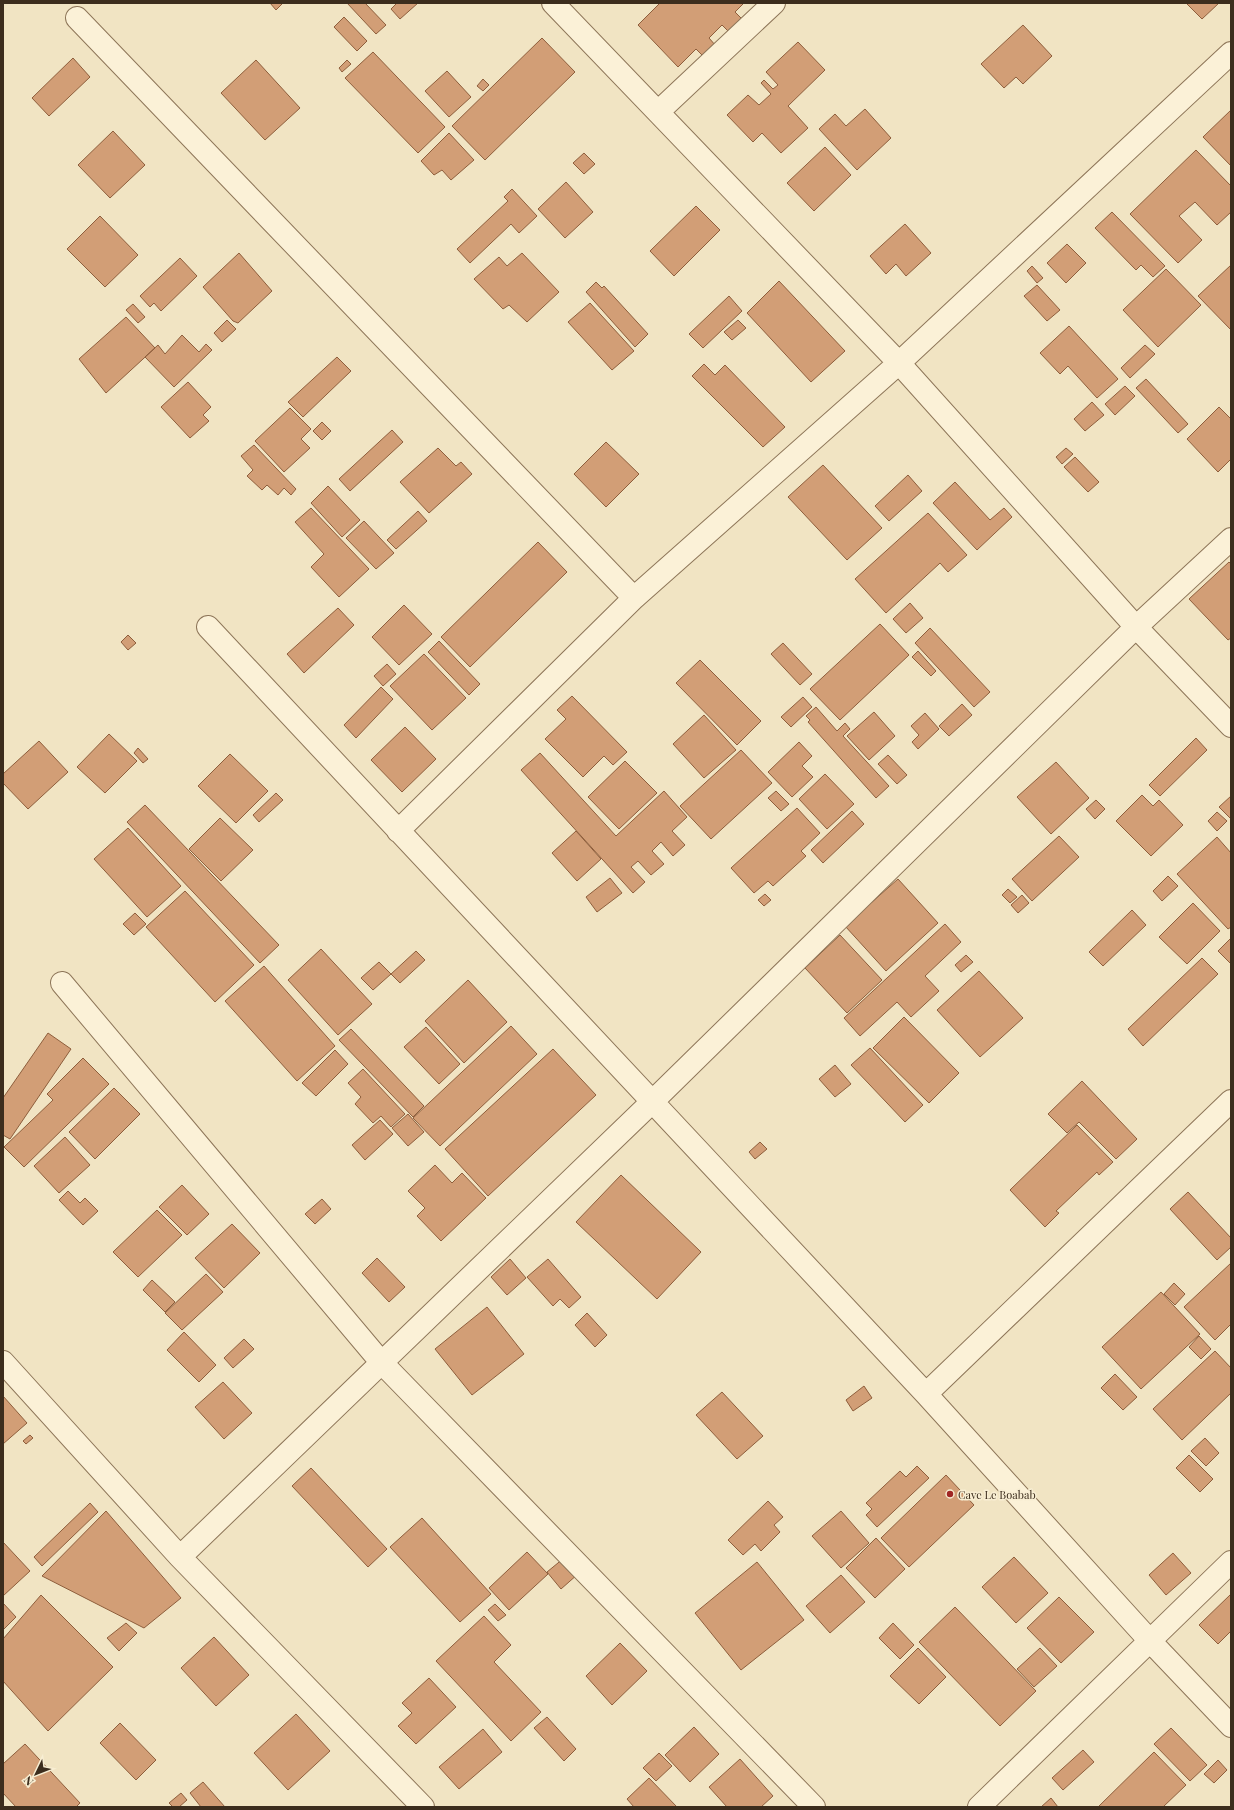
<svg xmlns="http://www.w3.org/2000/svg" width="1234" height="1810" font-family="'Playfair Display',serif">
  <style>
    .building { fill: #d29e76; stroke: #8e5e3c }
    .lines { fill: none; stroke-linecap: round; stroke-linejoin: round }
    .minor-casing { stroke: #8d7558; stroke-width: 24 }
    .minor { stroke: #fbf1d7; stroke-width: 22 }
    .poi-dot { fill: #a02624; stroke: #f8eed3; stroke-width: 1.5 }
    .labels { text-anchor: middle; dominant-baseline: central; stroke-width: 3; stroke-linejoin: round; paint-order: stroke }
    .poi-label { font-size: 11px; fill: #3c2d1d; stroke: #f8eed3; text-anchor: start }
  </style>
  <rect width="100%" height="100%" fill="#f1e4c3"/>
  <path class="building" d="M270,3H283L276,10Z
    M347,3H365L386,25L376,34Z
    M397,3H418L400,19L391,9Z
    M660,3H744L735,12L742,19L729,32L722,25L709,38L716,46L704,57L696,49L678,67L638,25Z
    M1186,3H1219L1202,19Z
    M344,17L367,41L357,51L334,27Z
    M1023,25L1052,56L1023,84L1016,77L1004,88L981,64Z
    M542,38L575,72L485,160L452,126Z
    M798,42L825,70L788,106L808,128L781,153L762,133L753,142L727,115L748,95L759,105L771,94L761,83L764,80L773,89L778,85L766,72Z
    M373,52L445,127L418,153L345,78Z
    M73,58L90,77L49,116L32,98Z
    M256,60L300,108L265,140L221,93Z
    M347,60L351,64L342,72L339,68Z
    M447,71L471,97L449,117L425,91Z
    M483,79L489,85L483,91L477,86Z
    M865,109L891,138L857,170L819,129L835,114L846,126Z
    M1231,110V166L1203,137Z
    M113,131L145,165L110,198L78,165Z
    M449,133L474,160L451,180L442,170L434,175L421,161Z
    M825,147L851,175L814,211L787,183Z
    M1196,150L1231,186V212L1217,225L1195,202L1179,216L1202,240L1178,263L1130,214Z
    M584,153L595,164L584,174L573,163Z
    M566,182L593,212L565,238L538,209Z
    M512,189L537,216L519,233L511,224L470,263L457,249L508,201L504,197Z
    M696,206L720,230L674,276L650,251Z
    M1112,212L1165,266L1153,277L1141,265L1136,270L1095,228Z
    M100,216L138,255L105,287L67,249Z
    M905,224L931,253L906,276L896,264L886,274L870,256Z
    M1067,244L1086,263L1066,283L1047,263Z
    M239,253L272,291L238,323L233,321L203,287Z
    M522,253L559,292L527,322L509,305L503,309L474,279L499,257L507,266Z
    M180,258L197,276L161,311L154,303L150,307L140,296Z
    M1231,265V330L1198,296Z
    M1032,266L1043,278L1037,283L1027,271Z
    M1166,269L1201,305L1158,347L1123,310Z
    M779,281L845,351L811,382L747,313Z
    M596,282L602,288L604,286L648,334L635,347L586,292Z
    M1037,285L1060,310L1047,321L1024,296Z
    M729,296L742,311L703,348L689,334Z
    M590,303L634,351L612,370L568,322Z
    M133,304L145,317L138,323L126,310Z
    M126,317L155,348L106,393L79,359Z
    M227,320L236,329L222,342L214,333Z
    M738,320L746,328L732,340L724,332Z
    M1069,326L1118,379L1097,398L1068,366L1060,374L1040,353Z
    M182,335L199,352L206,344L212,350L174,387L145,357L158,345L165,354Z
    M1145,345L1155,354L1130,378L1121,368Z
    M337,357L351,371L303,417L288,402Z
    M704,364L715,375L725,365L785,427L763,447L692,376Z
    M1146,379L1188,424L1178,433L1136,388Z
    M188,382L211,407L203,415L209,421L190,438L161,407Z
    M1125,386L1135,396L1115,415L1105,404Z
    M1092,402L1104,415L1085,431L1074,419Z
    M1219,407L1231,419V459L1218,472L1187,439Z
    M290,408L311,429L301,439L310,448L284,472L255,441Z
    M322,422L331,431L322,440L313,431Z
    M392,430L403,442L350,491L339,479Z
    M606,442L639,474L606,507L574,474Z
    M254,445L296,489L291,495L284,488L278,495L267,485L262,490L247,476L253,470L241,456Z
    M438,448L456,466L461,462L472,474L429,513L400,482Z
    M1066,448L1073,454L1062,464L1056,457Z
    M1075,457L1099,482L1088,492L1064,467Z
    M823,465L882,528L847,560L788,497Z
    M908,475L922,491L889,521L875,506Z
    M955,482L990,520L1004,508L1012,517L977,550L933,503Z
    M328,486L360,520L342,537L311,503Z
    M311,508L369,569L339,597L311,567L324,554L295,522Z
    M418,511L427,521L396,549L387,540Z
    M928,513L967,555L948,572L940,563L886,613L855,579Z
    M364,521L394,553L376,569L346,538Z
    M538,542L567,572L470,667L441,637Z
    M1229,562L1231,564V638L1228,640L1189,599Z
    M910,603L923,618L906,633L893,619Z
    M404,605L432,634L399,665L372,637Z
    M338,608L354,625L304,673L287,654Z
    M880,624L909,655L840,720L810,689Z
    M930,628L990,692L974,707L915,643Z
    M128,635L136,643L128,650L121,642Z
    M439,641L480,684L469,695L428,652Z
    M783,643L812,674L800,685L771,654Z
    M918,651L936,671L931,676L912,657Z
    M424,654L466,698L432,730L390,686Z
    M700,660L761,721L737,745L676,683Z
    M387,664L396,674L383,686L374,676Z
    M381,687L393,699L356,738L344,725Z
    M572,696L627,752L613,765L604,756L583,777L545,739L566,719L557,710Z
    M803,697L812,707L791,727L781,717Z
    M962,704L972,715L949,736L939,726Z
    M816,707L837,731L845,723L850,729L843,736L889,786L876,798L808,722L810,720L806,716Z
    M874,712L895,736L869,760L847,736Z
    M925,713L939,729L918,749L912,742L919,735L911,726Z
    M704,715L736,750L704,778L673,744Z
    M405,727L436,759L402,792L371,760Z
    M109,734L137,761L105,793L77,767Z
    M1196,738L1207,750L1160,796L1149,785Z
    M39,741L68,772L28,809L3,783V774Z
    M799,742L812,756L802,766L813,777L792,797L768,772Z
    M138,748L148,759L143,763L134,753Z
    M741,750L772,783L711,839L680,806Z
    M540,753L616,836L664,791L687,817L672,831L685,845L673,856L661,842L652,851L664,864L651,875L638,861L631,867L645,882L633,893L521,770Z
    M230,754L268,791L236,823L198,786Z
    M888,755L907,775L897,784L878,764Z
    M625,761L657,793L619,829L588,797Z
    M1056,762L1089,798L1051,834L1017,797Z
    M825,774L854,804L827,829L799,799Z
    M776,791L789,804L781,811L768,798Z
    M276,793L283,800L259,822L253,815Z
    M1142,795L1153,806L1159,800L1183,825L1151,856L1116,821Z
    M1231,796V819L1219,807Z
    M1096,800L1105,809L1095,819L1086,809Z
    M145,805L279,945L260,963L127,822Z
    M797,808L820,833L801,851L806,856L773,886L768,881L754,893L731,868Z
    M852,811L864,824L823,863L811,850Z
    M1217,812L1227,821L1217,831L1208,821Z
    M220,818L253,850L221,881L189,849Z
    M128,828L181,886L147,917L94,859Z
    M576,831L601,859L577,881L552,853Z
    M1059,836L1079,857L1032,901L1012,879Z
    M1217,837L1231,853V927L1228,929L1177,874Z
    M1168,876L1178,886L1162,901L1153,891Z
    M610,878L622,893L597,912L586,897Z
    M898,879L938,923L886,971L845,926Z
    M1008,889L1017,897L1010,903L1002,895Z
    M185,891L254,965L215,1002L146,927Z
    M765,894L771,900L764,906L758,900Z
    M1022,895L1029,903L1018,913L1011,905Z
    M1193,903L1220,931L1187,964L1159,937Z
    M1132,910L1146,925L1103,966L1089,952Z
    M135,913L146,924L134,935L123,924Z
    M945,924L961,942L925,976L939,991L911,1017L897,1002L860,1036L844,1018Z
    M840,935L882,980L847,1013L805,968Z
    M1230,939H1231V964L1218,951Z
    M321,949L372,1004L338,1035L288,980Z
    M416,951L425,960L400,983L391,974Z
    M966,955L973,962L961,972L955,965Z
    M1202,958L1218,974L1143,1046L1128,1029Z
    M379,962L391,974L373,990L361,978Z
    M264,966L335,1046L297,1081L225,1001Z
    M979,971L1023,1018L980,1057L937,1010Z
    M468,980L507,1022L464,1063L425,1021Z
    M904,1017L959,1073L929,1103L873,1048Z
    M511,1026L537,1054L440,1146L413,1118Z
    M426,1027L460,1064L439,1084L404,1047Z
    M351,1029L424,1106L413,1117L339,1040Z
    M48,1033L71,1049L10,1139L3,1135V1098Z
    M870,1048L923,1105L905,1122L851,1065Z
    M553,1049L596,1095L488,1196L445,1149Z
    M335,1050L348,1064L316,1096L302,1083Z
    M83,1058L109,1084L24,1167L4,1147L53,1100L47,1094Z
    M835,1065L851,1084L835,1097L819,1079Z
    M363,1069L405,1114L391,1127L381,1116L373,1123L355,1104L361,1097L348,1083Z
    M1082,1081L1137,1139L1116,1159L1079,1122L1067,1133L1048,1114Z
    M114,1088L140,1114L95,1159L69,1132Z
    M408,1114L424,1132L408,1146L392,1128Z
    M380,1120L393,1134L365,1160L352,1145Z
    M1077,1125L1113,1162L1099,1175L1097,1172L1056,1211L1059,1213L1045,1227L1010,1190Z
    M65,1137L90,1165L59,1193L34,1166Z
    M760,1142L767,1149L755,1159L749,1152Z
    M435,1165L452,1183L462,1173L486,1198L441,1241L417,1216L425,1208L408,1191Z
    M621,1175L701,1252L657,1299L576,1222Z
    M182,1185L209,1214L187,1235L159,1207Z
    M68,1191L80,1203L85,1198L98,1211L83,1225L59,1200Z
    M1188,1192L1231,1238V1247L1217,1260L1170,1209Z
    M322,1199L331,1209L315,1224L305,1214Z
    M157,1210L182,1235L138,1277L113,1252Z
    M232,1224L260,1253L224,1288L195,1258Z
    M377,1258L405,1287L389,1302L362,1273Z
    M510,1259L526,1278L507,1295L491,1277Z
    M548,1259L581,1297L569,1308L560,1299L553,1306L527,1277Z
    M1231,1263V1324L1215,1340L1184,1307Z
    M206,1274L223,1292L182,1330L165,1313Z
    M152,1280L175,1302L165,1312L143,1290Z
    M1174,1283L1185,1294L1175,1305L1164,1294Z
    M1161,1292L1200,1334L1141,1389L1102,1347Z
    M487,1307L524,1354L472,1395L435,1349Z
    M587,1313L607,1335L595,1347L575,1325Z
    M184,1332L216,1365L199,1382L167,1350Z
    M1199,1336L1211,1349L1201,1359L1189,1347Z
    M244,1339L254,1349L233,1368L224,1358Z
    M1215,1351L1231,1368V1393L1182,1440L1153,1409Z
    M1115,1374L1137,1397L1123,1410L1101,1388Z
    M223,1382L252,1413L224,1439L195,1407Z
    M864,1386L872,1398L853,1411L846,1400Z
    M722,1392L763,1436L737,1459L696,1415Z
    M3,1396L27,1423L3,1444Z
    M30,1435L33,1438L26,1444L23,1441Z
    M1205,1438L1219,1453L1206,1466L1191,1451Z
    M1189,1455L1213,1479L1200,1492L1176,1468Z
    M917,1466L929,1478L877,1527L866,1515L872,1509L866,1503L900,1471L906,1477Z
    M311,1468L387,1549L368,1567L292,1486Z
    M946,1475L974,1505L909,1567L881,1538Z
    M768,1501L783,1517L774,1525L780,1532L761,1551L755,1544L743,1555L728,1540Z
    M90,1503L98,1512L42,1566L34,1557Z
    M106,1511L181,1598L144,1628L42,1576Z
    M841,1511L869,1543L841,1568L812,1536Z
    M422,1518L491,1594L460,1622L390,1547Z
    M876,1538L905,1569L875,1598L846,1568Z
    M3,1542L30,1571L3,1596Z
    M527,1552L548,1574L509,1610L489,1588Z
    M1173,1553L1191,1573L1166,1595L1149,1575Z
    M1014,1557L1048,1593L1016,1623L982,1587Z
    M564,1558L578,1574L561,1589L547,1572Z
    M757,1562L804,1620L741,1670L695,1613Z
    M841,1575L865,1602L830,1633L806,1606Z
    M1231,1594V1631L1218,1644L1199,1625Z
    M41,1595L113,1667L48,1731L3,1681V1639Z
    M1059,1597L1094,1632L1061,1663L1027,1628Z
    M3,1603L16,1617L3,1630Z
    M495,1604L506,1615L498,1621L488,1610Z
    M955,1607L1036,1691L1000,1726L919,1642Z
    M484,1616L511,1645L494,1662L541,1712L511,1741L436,1661Z
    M126,1623L137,1633L119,1651L107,1638Z
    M893,1623L914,1645L900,1659L879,1638Z
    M214,1637L249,1675L216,1706L181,1668Z
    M620,1643L647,1671L612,1705L586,1676Z
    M918,1648L946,1677L919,1704L890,1676Z
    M1040,1648L1057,1666L1034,1687L1017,1669Z
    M429,1678L456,1707L416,1744L398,1726L412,1713L402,1703Z
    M296,1714L330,1751L288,1790L254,1753Z
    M547,1717L576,1749L564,1761L534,1728Z
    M120,1723L156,1760L136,1780L100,1743Z
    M694,1727L719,1754L690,1782L665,1755Z
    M1171,1728L1207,1765L1190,1781L1154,1744Z
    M483,1729L502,1752L459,1789L439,1767Z
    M25,1744L80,1803L76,1807H16L3,1793V1764Z
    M1083,1750L1094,1762L1063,1790L1052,1778Z
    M1154,1752L1186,1785L1163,1807H1098Z
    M659,1753L672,1766L656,1781L643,1768Z
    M740,1759L773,1796L761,1807H727L709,1787Z
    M1218,1760L1227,1770L1214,1783L1204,1774Z
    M649,1778L677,1807H634L627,1799Z
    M203,1782L225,1807H201L190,1793Z
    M181,1793L187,1800L179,1807H173L169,1803Z
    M1051,1798L1058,1807H1041Z"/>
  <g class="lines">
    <defs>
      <path id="minor" d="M553,3L899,363L1136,627L1231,726
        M77,18L634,598
        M658,112L774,3
        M208,627L926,1394L1151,1642L1231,1726
        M398,831L634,598L899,363L1231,53
        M62,983L381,1362L814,1807
        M3,1362L180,1557L423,1807
        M926,1394L1231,1101
        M180,1557L652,1102L1136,627L1231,539
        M979,1807L1231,1562"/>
    </defs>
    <use href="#minor" class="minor-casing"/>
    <use href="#minor" class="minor"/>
  </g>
  <circle class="poi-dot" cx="950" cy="1494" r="4"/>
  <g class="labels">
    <g class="poi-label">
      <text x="958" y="1494">Cave Le Boabab</text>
    </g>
  </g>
  <rect width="1234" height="1810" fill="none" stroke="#3c2d1d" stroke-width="8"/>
  <g transform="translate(36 1774) rotate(227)" stroke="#f8eed3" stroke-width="3" paint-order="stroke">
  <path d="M0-3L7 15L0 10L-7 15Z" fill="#3c2d1d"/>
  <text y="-6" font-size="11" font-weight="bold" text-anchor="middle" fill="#3c2d1d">N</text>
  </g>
</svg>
